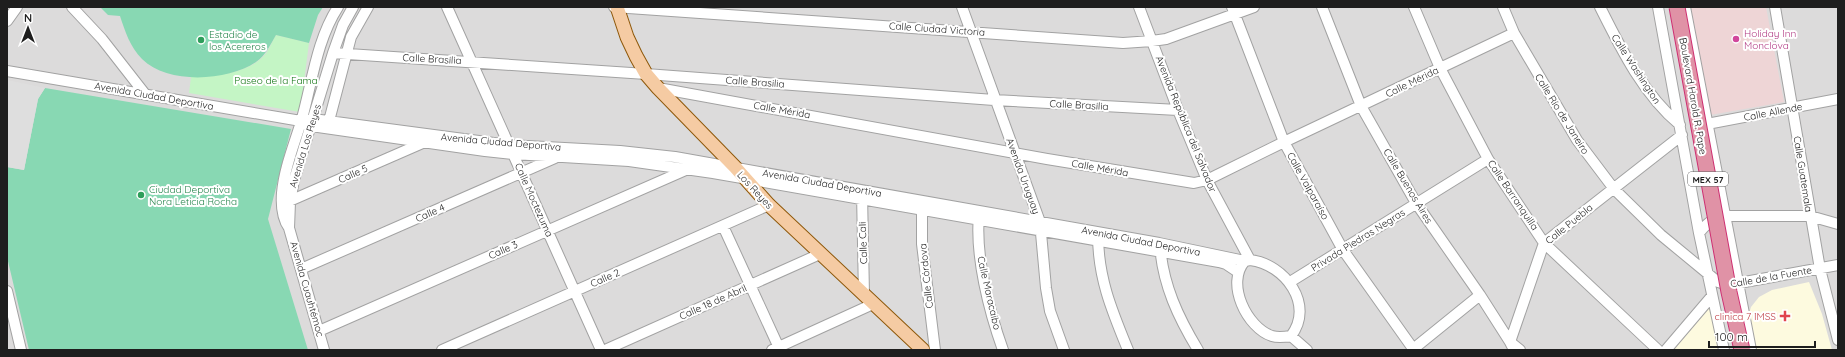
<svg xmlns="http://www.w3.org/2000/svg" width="1845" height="357" font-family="Quicksand,sans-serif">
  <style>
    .residential { fill: #dcdbdb }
    .commercial { fill: #eed5d6 }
    .education { fill: #fdfadf }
    .park { fill: #c4f5c5 }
    .pitch { fill: #88d8b3 }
    .parking { fill: #dedede }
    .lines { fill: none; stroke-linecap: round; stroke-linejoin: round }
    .minor-casing { stroke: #a2a2a2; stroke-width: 12 }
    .major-casing { stroke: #8e580a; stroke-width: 15 }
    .minor { stroke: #fff; stroke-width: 10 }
    .major { stroke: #f5cba3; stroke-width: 13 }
    .highway-bridge-casing { stroke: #ce3072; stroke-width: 17; stroke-linecap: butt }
    .highway-bridge { stroke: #e092a6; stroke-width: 15 }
    .hotel-dot { fill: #d1479c; stroke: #fff; stroke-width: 1.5 }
    .leisure-dot { fill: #2e9e5b; stroke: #fff; stroke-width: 1.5 }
    .health-dot { fill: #e0444e; stroke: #fff; stroke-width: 1.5 }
    .labels { text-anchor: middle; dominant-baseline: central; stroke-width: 4; stroke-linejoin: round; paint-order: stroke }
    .shield { fill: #fff; stroke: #626262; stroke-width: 1 }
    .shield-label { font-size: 9px; font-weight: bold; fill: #1e1e1e }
    .street-label { font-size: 10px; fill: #1e1e1e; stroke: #fff }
    .hotel-label { font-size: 10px; fill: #b23c85; stroke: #fff; text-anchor: start }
    .leisure-label { font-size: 10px; fill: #27864d; stroke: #fff; text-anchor: start }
    .park-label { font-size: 10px; fill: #137514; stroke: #fff }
    .health-label { font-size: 10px; fill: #be3a42; stroke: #fff; text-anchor: end }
  </style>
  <rect width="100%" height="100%" fill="#eeeae5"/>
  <path class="residential" d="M7,7H1838V350H7Z"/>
  <path class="commercial" d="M1690,7H1766L1784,102L1710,115Z"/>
  <path class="education" d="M1809,282L1822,314L1832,350H1757L1748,317L1751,307L1759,297L1772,290Z
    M1713,299L1724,350H1670Z"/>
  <path class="park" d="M276,35L309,43L300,112L189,93L191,77C215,76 251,74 267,52C270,47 273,40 276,35Z"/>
  <path class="pitch" d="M100,7H323L318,15L309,43L276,35C270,45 266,55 256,62C228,81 168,85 142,59C130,47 125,31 120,16L108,15Z
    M45,88L291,129L268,219L308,350H29L7,257V167L24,170L38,99Z"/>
  <path class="parking" d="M7,80L45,88L38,99L24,170L7,167Z"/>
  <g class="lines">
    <defs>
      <path id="minor" d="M72,7L102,39L145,94
        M447,7L601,350
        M614,7L1123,43L1152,41L1166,39L1254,7
        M962,7L1040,222L1046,288L1050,311L1064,350
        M1139,7L1178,110L1207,180L1250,260
        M1232,7L1284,142L1343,250L1414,350
        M1322,7L1361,106L1416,203L1480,295L1510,342L1520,350
        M1414,7L1440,68L1488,159L1544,243L1658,350
        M1503,7L1514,33L1577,140L1614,189L1661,235L1718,282L1728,285L1838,265
        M1600,7C1621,49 1643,94 1680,125
        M1658,7L1699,233L1724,350
        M1685,7L1751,350
        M1775,7L1820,269L1838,340
        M7,21L17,7
        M333,53L646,74L994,100L1178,110
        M7,71L301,121L313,119L509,145L620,151L675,157L1159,243L1245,261
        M658,88L1047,159L1194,183L1207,180L1284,142L1514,33
        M301,121L311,126L485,151L513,154L629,161L713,173L1219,262L1226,264L1238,272
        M329,121L351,37L368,7
        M1707,124L1838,99
        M862,193L864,295
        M285,203L425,142
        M922,205V244L935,350
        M979,215C975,256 989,311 1003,350
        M723,226L780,350
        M289,228L290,202L294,180L333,53L343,25L353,7
        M1699,233C1708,222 1712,219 1726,216H1810L1838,224
        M1098,235C1098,278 1112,311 1128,350
        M1160,246C1163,285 1178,317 1198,350
        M1250,260C1285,264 1315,305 1291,336C1285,337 1278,338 1272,336C1247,328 1225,283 1245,261Z
        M301,269L555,158
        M1290,282L1488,159
        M7,291L21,350
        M319,331L688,169
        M1291,336L1307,350
        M1512,346L1510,342L1544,243L1682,135
        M324,350L289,228C282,218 281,206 282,193C284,169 294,145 301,122C312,84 316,41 338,7
        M442,350L769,205
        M605,350L820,254
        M772,350L873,304
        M1412,350L1480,295
        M1666,350L1712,296"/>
      <path id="major" d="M617,7L627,37L636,56L646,74L658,88L735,167L769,205L923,350"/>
    </defs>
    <use href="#minor" class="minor-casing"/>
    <use href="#major" class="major-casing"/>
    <use href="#minor" class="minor"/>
    <use href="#major" class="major"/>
    <defs>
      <path id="highway-bridge" d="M1677,7L1729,292L1742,350"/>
    </defs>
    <use href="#highway-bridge" class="highway-bridge-casing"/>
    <use href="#highway-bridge" class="highway-bridge"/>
  </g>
  <circle class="hotel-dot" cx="1736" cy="39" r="4"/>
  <g class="leisure-dot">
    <circle cx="201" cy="40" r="4"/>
    <circle cx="141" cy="195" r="4"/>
  </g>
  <path class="health-dot" d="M1783 310h4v4h4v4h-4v4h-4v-4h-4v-4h4z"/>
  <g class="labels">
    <rect class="shield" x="1688" y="172" width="40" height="14" rx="3"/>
    <g class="shield-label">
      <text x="1708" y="179">MEX 57</text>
    </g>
    <g class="street-label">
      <text transform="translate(937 29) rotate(4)">Calle Ciudad Victoria</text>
      <text transform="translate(432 59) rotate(3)">Calle Brasilia</text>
      <text transform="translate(1636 69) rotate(57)">Calle Washington</text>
      <text transform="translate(755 82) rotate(4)">Calle Brasilia</text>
      <text transform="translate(1412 82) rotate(-26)">Calle Mérida</text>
      <text transform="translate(154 96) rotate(10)">Avenida Ciudad Deportiva</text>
      <text transform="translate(1693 96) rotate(80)">Boulevard Harold R. Pape</text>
      <text transform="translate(1079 105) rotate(3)">Calle Brasilia</text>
      <text transform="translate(782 110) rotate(10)">Calle Mérida</text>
      <text transform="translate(1773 112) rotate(-11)">Calle Allende</text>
      <text transform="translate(1562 114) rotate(58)">Calle Río de Janeiro</text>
      <text transform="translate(1186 124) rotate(68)">Avenida República del Salvador</text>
      <text transform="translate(501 142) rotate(5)">Avenida Ciudad Deportiva</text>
      <text transform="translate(305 146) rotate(-73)">Avenida Los Reyes</text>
      <text transform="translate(1100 168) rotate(10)">Calle Mérida</text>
      <text transform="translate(353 174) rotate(-24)">Calle 5</text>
      <text transform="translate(1803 174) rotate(81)">Calle Guatemala</text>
      <text transform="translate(1023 176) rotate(70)">Avenida Uruguay</text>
      <text transform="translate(822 183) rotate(10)">Avenida Ciudad Deportiva</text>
      <text transform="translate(1308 186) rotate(61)">Calle Valparaíso</text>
      <text transform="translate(1408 186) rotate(59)">Calle Buenos Aires</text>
      <text transform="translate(755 190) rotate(47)">Los Reyes</text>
      <text transform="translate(1513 195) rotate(56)">Calle Barranquilla</text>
      <text transform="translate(534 200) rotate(66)">Calle Moctezuma</text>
      <text transform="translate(430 213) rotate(-24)">Calle 4</text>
      <text transform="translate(1569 224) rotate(-39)">Calle Puebla</text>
      <text transform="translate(1358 240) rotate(-32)">Privada Piedras Negras</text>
      <text transform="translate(1141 241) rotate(11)">Avenida Ciudad Deportiva</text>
      <text transform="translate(863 243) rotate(-92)">Calle Cali</text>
      <text transform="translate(503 250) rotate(-24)">Calle 3</text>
      <text transform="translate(926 276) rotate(-96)">Calle Córdova</text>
      <text transform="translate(1771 277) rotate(-10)">Calle de la Fuente</text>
      <text transform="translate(605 278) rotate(-24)">Calle 2</text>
      <text transform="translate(307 289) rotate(74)">Avenida Cuauhtémoc</text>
      <text transform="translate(989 293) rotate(77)">Calle Maracaibo</text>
      <text transform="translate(713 302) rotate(-24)">Calle 18 de Abril</text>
    </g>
    <g class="hotel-label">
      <text x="1744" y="33">Holiday Inn<tspan x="1744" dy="12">Monclova</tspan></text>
    </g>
    <g class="leisure-label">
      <text x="209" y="34">Estadio de<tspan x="209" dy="12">los Acereros</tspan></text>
      <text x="149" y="189">Ciudad Deportiva<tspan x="149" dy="12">Nora Leticia Rocha</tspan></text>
    </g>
    <g class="park-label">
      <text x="276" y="80">Paseo de la Fama</text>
    </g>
    <g class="health-label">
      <text x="1776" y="316">clinica 7 IMSS</text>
    </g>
  </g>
  <rect width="1845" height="357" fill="none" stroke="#1e1e1e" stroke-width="16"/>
  <g transform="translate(28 28)" stroke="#ffffff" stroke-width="3" paint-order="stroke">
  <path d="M0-3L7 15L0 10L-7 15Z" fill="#1e1e1e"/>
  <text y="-6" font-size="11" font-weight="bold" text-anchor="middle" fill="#1e1e1e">N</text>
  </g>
  <path d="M1709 341v6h106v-6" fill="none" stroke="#1e1e1e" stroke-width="2"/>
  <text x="1715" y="341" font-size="12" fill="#1e1e1e" stroke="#ffffff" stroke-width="3" paint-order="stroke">100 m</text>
</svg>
